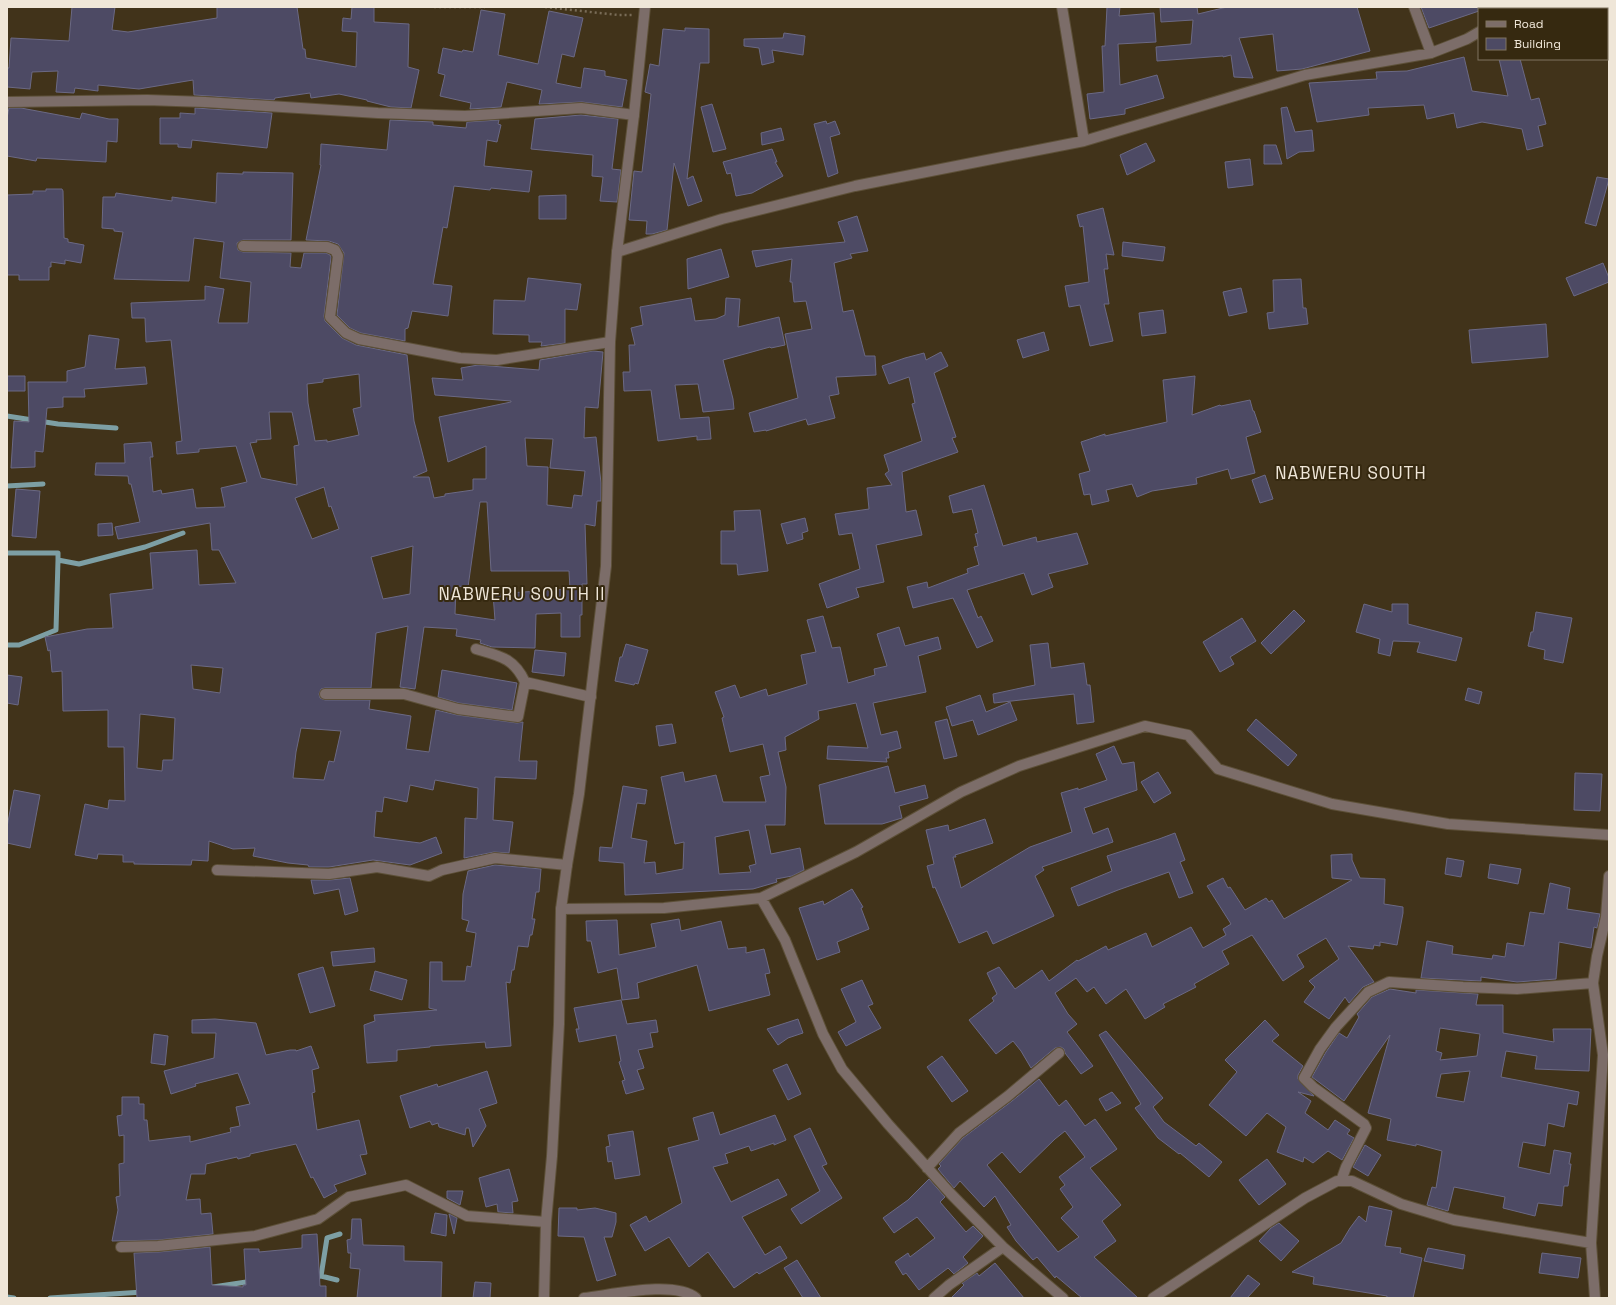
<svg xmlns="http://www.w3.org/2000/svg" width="1616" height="1305" font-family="'Space Grotesk',sans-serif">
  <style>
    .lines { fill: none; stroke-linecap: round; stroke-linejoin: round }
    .stream { stroke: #7d9fa4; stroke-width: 5 }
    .building { fill: #4d4a64; stroke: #6b6984; fill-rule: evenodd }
    .minor-casing { stroke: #5d5038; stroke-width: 12 }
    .tertiary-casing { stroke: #5d5038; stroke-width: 12 }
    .path { stroke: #796c57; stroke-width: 2.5; stroke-dasharray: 2 3; stroke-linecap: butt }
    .minor { stroke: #7c6d69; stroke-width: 10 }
    .tertiary { stroke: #7c6d69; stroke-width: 10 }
    .labels { text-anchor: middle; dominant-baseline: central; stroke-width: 4; stroke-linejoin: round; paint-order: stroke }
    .quarter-label { font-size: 17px; letter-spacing: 1px; fill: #efe6d8; stroke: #362910 }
  </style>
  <rect width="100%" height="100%" fill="#41331a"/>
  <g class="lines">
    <path class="stream" d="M7,416L58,424L116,428
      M7,486L43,484
      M7,553H58V560L56,630L19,645H7
      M58,560L79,564L145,547L183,533
      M321,1276L327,1238L340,1234
      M314,1277L321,1276L337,1280
      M213,1287L253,1281
      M7,1297L14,1298
      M50,1298L143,1292"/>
  </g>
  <path class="building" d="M72,7H115L112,30L128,32L217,18V7H297L303,49H305L306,58L356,67L357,32L342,31L343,18L351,19L352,7H374V22L409,24L408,67L419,70L411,108L391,107L367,101V100L339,94L311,98L310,93L275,98L274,100L194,95L193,80L139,89L98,85V91L75,88L74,93L56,92L58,71L32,72L30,89L7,87V68H9L11,38L69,41Z
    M1107,7H1120L1119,16L1154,13L1156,42L1118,44L1120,85L1157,75L1164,98L1125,109V114L1090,119L1087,94L1104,92L1102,46H1105Z
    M1160,7H1197L1198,14L1227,7H1357L1370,51L1302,69L1277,71L1273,34L1239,38L1253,78L1234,77L1231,55L1223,57V56L1157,61L1156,47L1191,44L1193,20L1161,22Z
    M1421,7H1485V9H1479V11L1429,28Z
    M481,10L505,14L498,55L538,64L549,11L583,18L574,57L562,54L556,83L581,88L584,68L605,71V76L627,80L622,107L582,102L539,104L542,90L507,82L501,107L470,109L471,103L440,96L445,75L438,73L443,48L462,52L463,50L473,52Z
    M685,28L709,29V63H700L687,179L693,176L702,201L688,206L674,163L667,230L652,234H646L647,221L629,220L634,171L642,172L651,94L645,92L650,64L659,66L663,29L685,31Z
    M784,33L805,36L803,55L772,50L774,62L762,65L759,48L744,46V39L783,38Z
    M1464,57L1472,91L1508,96L1499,59H1520L1531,100L1539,98L1546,124L1538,126L1543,146L1527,150L1522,129L1482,122L1457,128L1454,113L1427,119L1424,105L1368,108L1369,115L1317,122L1309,83L1377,79L1376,72L1407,71Z
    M712,104L726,149L713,152L701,107Z
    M1287,107L1295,132L1312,130L1314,151L1299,152L1287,159L1281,108Z
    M9,108H21L80,119L82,113L109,119H118L117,142L107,141L106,162L37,158L36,161L7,156V118Z
    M195,108L272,113L267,148L192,140L191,148L178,147V144H160V118H180V113L195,114Z
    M581,115L618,119L612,169L621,170L617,202L600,201L603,177L592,176L593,155L531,149L535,119Z
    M390,120L433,122V125L466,128L467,122L499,120L498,124L501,125L497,142L487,140L484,166L532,171L529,192L491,188L490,190L454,186L447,228L443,227L433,284L452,286L448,316L412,311L408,328L405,329V341L361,333L350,328L337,315L344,253L338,244L329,241L306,240L321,165H320L321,144L387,150Z
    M826,121L827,124L835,121L840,134L830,137L838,173L828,177L814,124Z
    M781,128L784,140L762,145L761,133Z
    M1146,143L1155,161L1127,175L1120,155Z
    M1264,145H1276L1282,164H1264Z
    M772,149L777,162H775L783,176L752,193L736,196L731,173L727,174L723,162Z
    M1250,159L1253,185L1228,188L1225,162Z
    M243,172L293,173L291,240H243L237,243L238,250L243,252L291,253L290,267L301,268L304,253H326L330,255L331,257L324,316L325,321L342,338L356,345L407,355L414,421L427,471L413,477H429L434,498L445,496V494L473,490V479H486V446L448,462L439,417L511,402V401L435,395L432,378L463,380L461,368L478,365L539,370L540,360L593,351L603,352L598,408L585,407L584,438L596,437L601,483V501H597L595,526L585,524L587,584H582V615H580V637H561V613L536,614L535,648L492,647L480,643L481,640L456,636L457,629L424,627L415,689L400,687L408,626L376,633L371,688H325L321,689L319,694L320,698L325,700H370L369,709L411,716L406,749L429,752L436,710L457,715L517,723L523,722L519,761H537L536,779L495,777L493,820L513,822L509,853L494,852L464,858L465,818L477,819L478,788L435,780L433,790L410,785L407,802L384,797L382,812L376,811L374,837L420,843L436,837L442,853L410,865L373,860L329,867H309L308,865L288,863L253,856L255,848L233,849L209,841L208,861L192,860L191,865L134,864V862H123V855L98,854L97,859L75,855L85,804L108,809L109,800L125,801L124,747H108V710L63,711L62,671L52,672L50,650L48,651L45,637L87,629L113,628L110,594L153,589L150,553L197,550L199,585L236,583L219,550H212L210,523L118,539L115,527L140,522L131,484H129L128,476L95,475L96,463H125L124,444L151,442L153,457H150L153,492L161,490L162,494L193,489L196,508L225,507L221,488L247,482L236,446L199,449V452L177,454L176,442L182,441L171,340L146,342L145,318H132L131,303L205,300V286L224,289L218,323H248L251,282L220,278L224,242L194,238L189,281L114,279L123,232L114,231V229L102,228L103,197H115L116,193L172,201V197L216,203L217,173L243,174ZM359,374L361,407L353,409L359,435L327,442V440L315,441L308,403L307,384L323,382V379ZM269,412H292L299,445L294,446L297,485L261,478L250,443L257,442L256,440L271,439ZM525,438L553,439L550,468L585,471L582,496L574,495L572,508L547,505L548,467L527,466ZM324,487L329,507L331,506L339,529L312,539L295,498ZM480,502H487L491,571H569L570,589L493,594L495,620L455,614L456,586L468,587ZM413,546L410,594L383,599L371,557ZM191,665L223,668L220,693L193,689ZM140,714L175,718L173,760H163L162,771L137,768ZM301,728L341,731L334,762L329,761L324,780L293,778L296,752Z
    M1597,177L1609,179L1596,226L1585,223Z
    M46,189H62L63,191L64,238L68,239V242L84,245L81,263L65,260V264L51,262V267H49V280H19V275H7V195L33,194V191H46Z
    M566,195V219H539V196Z
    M1103,208L1114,255L1106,254L1108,269H1104L1109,304H1104L1113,341L1090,346L1080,305L1069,307L1065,286L1089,282L1083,226L1080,227L1077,215Z
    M857,216L868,251L850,254L852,258L834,263L843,312L853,310L865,356H875L876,375L836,377L839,394L829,396L835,418L808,425L806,419L766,431V430L754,432L749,413L798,398L785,334L812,329L806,301L794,302L792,282H790L792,259L756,267L752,251L845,242L838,222Z
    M1123,242L1165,247L1163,261L1122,256Z
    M721,249L729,277L688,289L687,259Z
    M1603,263L1609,278V282L1574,296L1566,278Z
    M528,278L581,284L577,310L565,309V343L541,346L542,342H529V335L493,334L494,300L525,301Z
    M1301,279L1303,308H1306L1308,324L1269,329L1267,313L1274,312L1273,280Z
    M1241,288L1247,312L1229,316L1223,292Z
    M691,298L695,321L716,319L725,315L726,298L740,299L738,327L779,317L785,345L771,348L770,347L723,360L733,399L734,409L703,412L698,384L675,385L680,419L709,417L711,439L697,440V436L658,441L651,390L624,391L623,372H630L629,345H635L631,328L643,325L640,307Z
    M1163,310L1166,333L1142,336L1139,313Z
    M1546,324L1548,357L1472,363L1469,330Z
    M1044,332L1049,350L1023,358L1017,340Z
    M89,335L119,339L115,369L145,367L147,384L84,389L85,397H63V407L47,408L43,452L35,451V467L11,468L14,421L29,422L28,382H67V371L85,367Z
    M941,352L948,366L934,373L956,437L952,438L958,452L902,472L906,512L916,510L922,535L876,545L884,582L856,588L859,597L827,608L819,584L860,569L852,533L839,535L835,514L869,509L867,488L892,485L885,474L889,471L884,455L922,441L912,404L915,403L909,377L889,384L882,366L905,358L924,353L926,360Z
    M7,376H25V391H7Z
    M1195,376L1192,415L1220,405L1221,406L1250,400L1253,411H1254L1261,432L1246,437L1255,473L1231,479L1228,469L1196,478L1197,484L1152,491L1137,497L1132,484L1106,490L1109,501L1092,505L1090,494L1084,495L1079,474L1090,471L1081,442L1105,434V436L1167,422L1163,380Z
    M1265,475L1273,499L1260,503L1252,480Z
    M984,485L1003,546L1036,537L1037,542L1077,533L1088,564L1048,574L1053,587L1032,595L1024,573L967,590L978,618L981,616L993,641L977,648L953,598L913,608L907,587L927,582L928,588L968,573L967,569L979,565L974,547L978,546L975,534L978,533L972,509L953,513L949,496Z
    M16,489L40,491L36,538L12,536Z
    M760,510L768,571L738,575L737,564H721V531H735L734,511Z
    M805,518L808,531L802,533L803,539L787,544L781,524Z
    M112,523L113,535L98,536V524Z
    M1364,604L1392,612V604H1408V624L1462,638L1456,661L1417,652L1420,642L1393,641L1390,656L1378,653L1380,639L1356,632Z
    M1294,610L1305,621L1271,654L1261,643Z
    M1536,612L1572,618L1563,663L1544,659L1545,650L1528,646L1531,632H1533Z
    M823,616L832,648L840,647L848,683L875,675L874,669L887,666L877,634L899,627L905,646L938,637L941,649L918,656L926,692L873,703L881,735L897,731L901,748L888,752L889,758H886L887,762L827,759L828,746L868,748L856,703L818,711L819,719L785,737L786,750L778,752L786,787L785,825H765L771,854L800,848L804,870L792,876L776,879L777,882L753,889L625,895L624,863L599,861L600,847L612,848L623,786L647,790L645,804L637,803L631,838L647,841L644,863L655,862L656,874L683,869L684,842L675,844L661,777L683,772L685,782L716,775L723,802H766L760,777L770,775L763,744L730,752L722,718L724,717L715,692L735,685L740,698L766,689L768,696L807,684L801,655L816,652L807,620ZM749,830L756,864L749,866L751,872L719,874L715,837Z
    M1242,618L1256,641L1230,657L1234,664L1220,672L1203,642Z
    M1048,643L1051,668L1084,663L1087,685H1090L1094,722L1077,724L1074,694L994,703L993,694L1035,685L1030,645Z
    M626,644L648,650L638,684L635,683L634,685L615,681L620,657H622Z
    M535,650L566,653L564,676L532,672Z
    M442,670L517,683L512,710L459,703L438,697Z
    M7,675L22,677L18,705L7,703Z
    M1468,688L1482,692L1479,704L1465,700Z
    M980,695L986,712L1010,702L1017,720L978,735L973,720L952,726L946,707Z
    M947,719L957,756L944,759L935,722Z
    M1256,719L1297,755L1288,766L1247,730Z
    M672,724L676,743L659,746L656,726Z
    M1114,746L1122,764L1134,762L1137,790L1084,808L1093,834L1108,828L1113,842L1042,867L1044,870L1035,876L1054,916L993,944L987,931L959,943L935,887L933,888L927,866L934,864L926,830L948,825L949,831L985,819L993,843L955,855L956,857H953L961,888L1030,847L1072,832L1061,793L1078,788V790L1107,780L1096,754Z
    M888,766L895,793L925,785L928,798L899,806L902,818L882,824H825L819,785Z
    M1158,772L1171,793L1154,803L1141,782Z
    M1575,773L1602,774L1600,811L1574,810Z
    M14,790L40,795L30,848L7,843V827Z
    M1175,833L1185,860L1180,862L1193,893L1179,898L1169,872L1118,890L1078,906L1071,888L1112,871L1107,856L1159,839Z
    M1352,854V860L1360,878L1385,879L1384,904L1403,907V913L1397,945L1380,942V946L1374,945L1373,949L1348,946L1374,982L1363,987L1349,1003L1345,997L1329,1019L1304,1002L1315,987L1309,981L1339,959L1326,938L1297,955L1304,967L1283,981L1252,935L1222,951L1229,964L1194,984L1196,987L1163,1004L1165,1007L1145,1019L1126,989L1106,1004L1094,987L1087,992L1076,978L1055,993L1068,1014L1077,1024L1067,1032L1093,1066L1081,1074L1065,1053L1064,1049L1061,1047L1055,1048L1031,1068L1021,1051L1013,1041L996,1054L969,1020L994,1001L992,998L997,994L987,973L999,967L1015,989L1042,970L1049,981L1077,960L1078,961L1106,946L1108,950L1146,933L1152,947L1191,927L1203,948L1226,935L1223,929L1231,924L1207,886L1223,878L1228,888L1230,887L1245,910L1266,898L1269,902L1272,900L1284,919L1352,880L1332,878L1331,855Z
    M1447,858L1464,861L1461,877L1445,874Z
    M1490,864L1521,869L1518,884L1488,878Z
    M495,865L541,869L539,892H536L532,919H535L532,935H530L528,947L518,946L514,970H512L510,983L506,982L511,1046L486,1048L485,1042L430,1046V1047L397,1050V1061L367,1063L364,1025L375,1021L374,1015L437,1010L429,1008L430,962H442V981H465L467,966L471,967L476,933L466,931L469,921L462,919L463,894L468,871Z
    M350,878L358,911L345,915L339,889L314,894L311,880H330Z
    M1550,883L1570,888L1567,909L1600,914L1597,928L1594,927L1591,948L1559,942L1556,979L1517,982L1481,977V981L1421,978L1427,941L1453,946L1452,954L1492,959L1493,955L1505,957L1507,943L1524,946L1530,912L1544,914Z
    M852,889L863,907L861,908L869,929L837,942L840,952L817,960L799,908L823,901L824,905Z
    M679,919L681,931L721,921L728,949L746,947V953L764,949L770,973L765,974L770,995L709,1011L697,965L637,983L639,998L622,1000L617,968L598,973L591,941H587L586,921L617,920L619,955L656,947L651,924Z
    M374,948L375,962L333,966L331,952Z
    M323,967L335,1006L310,1013L298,974Z
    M375,971L407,980L402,1000L370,990Z
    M862,980L873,1004L868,1006L881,1028L846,1046L838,1032L856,1022L841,989Z
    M1390,989L1416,993V990L1478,994L1476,1005H1503V1033L1554,1042L1553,1029H1591L1589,1071L1535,1069L1537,1056L1506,1051L1501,1077L1579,1092L1577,1105L1568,1103L1564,1127L1548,1123L1545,1146L1523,1142L1518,1167L1550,1174L1554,1150L1571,1153L1569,1164H1571L1568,1186H1564L1562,1206L1538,1203L1535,1216L1503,1208L1505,1197L1454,1187L1448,1211L1427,1205L1432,1187L1436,1188L1442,1151L1416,1144V1146L1387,1140L1391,1119L1368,1113L1390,1035L1344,1101L1312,1077L1326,1052L1339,1033L1347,1038L1359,1017L1357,1014L1372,997ZM1440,1028L1480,1034L1477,1056L1440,1060L1442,1053L1436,1051ZM1470,1071L1464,1102L1436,1097L1441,1074Z
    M621,1000L627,1024L656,1020L658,1032L650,1033L653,1047L638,1050L644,1068L637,1070L644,1089L626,1094L622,1081L625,1080L619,1062L621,1061L616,1035L579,1042L576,1029H579L574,1008Z
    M215,1019L256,1023L266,1055L290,1050H296V1051L311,1046L319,1068L312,1070L315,1092L312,1093L317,1130L359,1120L367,1154L360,1155L366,1174L334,1185L337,1191L324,1198L313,1177L311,1178L296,1144L250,1154V1156L238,1159L237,1157L206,1164L205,1174H191L186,1200L200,1199L201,1214L211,1213L213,1234L158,1240L112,1241L118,1210L116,1197L120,1196L119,1164L124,1163V1135L119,1136L117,1116L122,1115V1097H139V1104H144V1120H147L149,1141L190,1136V1142L231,1132L230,1128L240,1126L236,1107L250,1104L238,1073L195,1084L196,1086L171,1094L164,1071L214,1058L216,1033H192V1020Z
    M798,1019L803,1033L788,1038L778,1045L767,1029Z
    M1265,1020L1279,1035L1272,1041L1303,1066L1298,1075V1079L1314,1096L1298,1092L1311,1101L1305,1113L1328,1130L1335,1120L1350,1130L1347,1134L1354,1138L1342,1160L1328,1151L1313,1163L1304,1157L1303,1162L1277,1152L1286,1127L1267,1113L1246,1136L1209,1105L1237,1072L1225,1060Z
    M1106,1031L1163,1098L1153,1107L1164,1122L1196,1146L1199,1143L1222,1162L1209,1177L1180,1153L1179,1154L1158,1138L1135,1108L1141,1104L1099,1035Z
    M154,1034L168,1036L165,1065L151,1063Z
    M942,1056L968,1091L952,1102L927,1067Z
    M787,1064L801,1094L788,1100L773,1070Z
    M487,1071L497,1103L479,1109L486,1126L473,1147L469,1128H466L465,1135L439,1127L438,1123L432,1125L430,1121L410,1128L400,1096L437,1084L438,1087Z
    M1039,1079L1059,1106L1066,1100L1085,1126L1095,1119L1117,1149L1090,1168L1121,1205L1102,1221L1116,1241L1094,1257L1138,1298H1082L1056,1276L1055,1278L1037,1257L1033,1260L1016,1241L1007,1227L1011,1225L995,1196L984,1207L960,1181L954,1188L938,1169L941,1166L939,1164L963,1138L1012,1101ZM1065,1131L1085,1157L1059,1177L1065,1185L1060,1189L1073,1207L1061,1218L1079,1237L1058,1252L987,1165L1002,1152L1020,1173L1055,1139Z
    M1112,1092L1121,1103L1106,1111L1099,1099Z
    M713,1112L720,1135L775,1115L786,1140L774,1145V1143L751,1151L749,1146L725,1154L728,1163L713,1167L731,1202L778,1179L787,1195L742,1217L765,1255L780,1246L787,1258L759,1274L757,1272L734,1288L708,1252L689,1267L669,1237L645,1251L630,1225L646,1216L649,1222L682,1203L668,1148L699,1140L693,1118Z
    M810,1128L827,1164L822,1166L842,1198L801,1224L791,1209L820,1191L794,1136Z
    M633,1131L640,1175L615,1179L612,1161L608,1162L606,1147L610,1146L608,1135Z
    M1365,1145L1381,1155L1368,1176L1353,1167Z
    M1267,1159L1286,1184L1259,1205L1239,1180Z
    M509,1169L518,1201L512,1202L513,1213L498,1212L497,1204L486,1207L479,1178Z
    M929,1179L945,1197L940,1202L966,1232L973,1226L983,1236L963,1257L968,1263L954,1274L948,1268L919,1290L906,1273L903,1275L895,1262L908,1253L910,1257L935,1238L917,1217L894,1233L883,1218L908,1200Z
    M447,1191H463L460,1205L447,1198Z
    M1369,1206L1392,1211L1385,1246L1401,1248L1400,1253L1422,1258L1413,1298H1387V1296L1313,1284L1314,1277L1292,1272L1341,1243L1350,1228L1359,1216L1366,1222Z
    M559,1208H577V1210L595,1208L616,1213V1222L612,1237H604L616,1275L597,1281L584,1237L558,1236Z
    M435,1213L447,1215L446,1236L431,1233Z
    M449,1214L457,1218L454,1234Z
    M352,1219H361L363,1245L404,1246V1261L442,1262L441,1298H357L360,1269L350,1268L351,1253H348L347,1240L351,1239Z
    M1279,1223L1299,1241L1281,1261L1259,1241L1271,1228Z
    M317,1234L320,1286H326V1298H137L134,1253L159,1252L210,1247L212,1285L243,1287V1285H246L244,1249H259V1252L302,1248V1235Z
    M1428,1248L1465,1255L1463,1269L1424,1261Z
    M1542,1253L1581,1258L1578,1278L1539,1273Z
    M797,1260L821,1298H803L784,1268Z
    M995,1263L1024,1298H951L964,1285L962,1283L977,1273L979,1276Z
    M1248,1275L1260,1284L1247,1298H1230Z
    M475,1282L491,1283L490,1298H473Z"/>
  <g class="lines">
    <defs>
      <path id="minor" d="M1062,7L1084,141
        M1414,7L1431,53
        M1514,9L1516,7
        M7,102L147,100L205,102L378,113L465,116L581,108L634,115
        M243,246L327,247L335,250L338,256L330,317L346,333L359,339L460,358L497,360L610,342
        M617,252L722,219L855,186L1084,141L1305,75L1431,53L1467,39L1479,32
        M476,649C500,656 514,658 525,682
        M325,694H404L458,709L518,717L525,682L591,697
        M217,870L329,874L377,867L429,876L442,870L495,858L567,865
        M761,898L785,940L823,1034L842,1069L888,1124L951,1194L1003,1247L1063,1298
        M561,909L664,908L761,898L856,852L961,792L1019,766L1145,726L1188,735L1218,769L1332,804L1448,824L1609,835
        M927,1168L959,1133L1008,1096L1059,1053
        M1341,1181L1346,1167L1366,1128L1364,1124L1313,1087L1304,1078L1320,1049L1336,1027L1368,992L1389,982L1463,987L1517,989L1593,983
        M1591,1243L1595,1298
        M121,1247L158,1246L255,1236L318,1219L349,1197L406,1185L467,1216L546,1222
        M584,1298C612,1295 674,1280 696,1298
        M934,1298L949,1285L1003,1247
        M1153,1298L1305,1198L1337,1181H1352L1401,1204L1454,1220L1591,1243L1603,1055L1593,983L1597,956L1606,917L1609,876"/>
      <path id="tertiary" d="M544,1298L546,1222L552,1156L559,1024L561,909L567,865L579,794L606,566L610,342L617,252L634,115L645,7"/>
    </defs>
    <use href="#minor" class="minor-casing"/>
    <use href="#tertiary" class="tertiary-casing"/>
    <path class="path" d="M434,7H485
      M545,7L618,15H632"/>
    <use href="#minor" class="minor"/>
    <use href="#tertiary" class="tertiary"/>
  </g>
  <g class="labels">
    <g class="quarter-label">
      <text x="1351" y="473">NABWERU SOUTH</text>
      <text x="522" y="594">NABWERU SOUTH II</text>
    </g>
  </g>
  <rect width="1616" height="1305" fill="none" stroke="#efe6d8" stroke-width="16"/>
  <rect x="1478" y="8" width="130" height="52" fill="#362910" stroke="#807560"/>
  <rect x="1486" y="21" width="20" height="6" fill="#7c6d69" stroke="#807560"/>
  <text x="1514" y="28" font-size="12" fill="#efe6d8">Road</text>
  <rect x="1486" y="38" width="20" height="12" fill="#4d4a64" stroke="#807560"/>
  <text x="1514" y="48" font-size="12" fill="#efe6d8">Building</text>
</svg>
